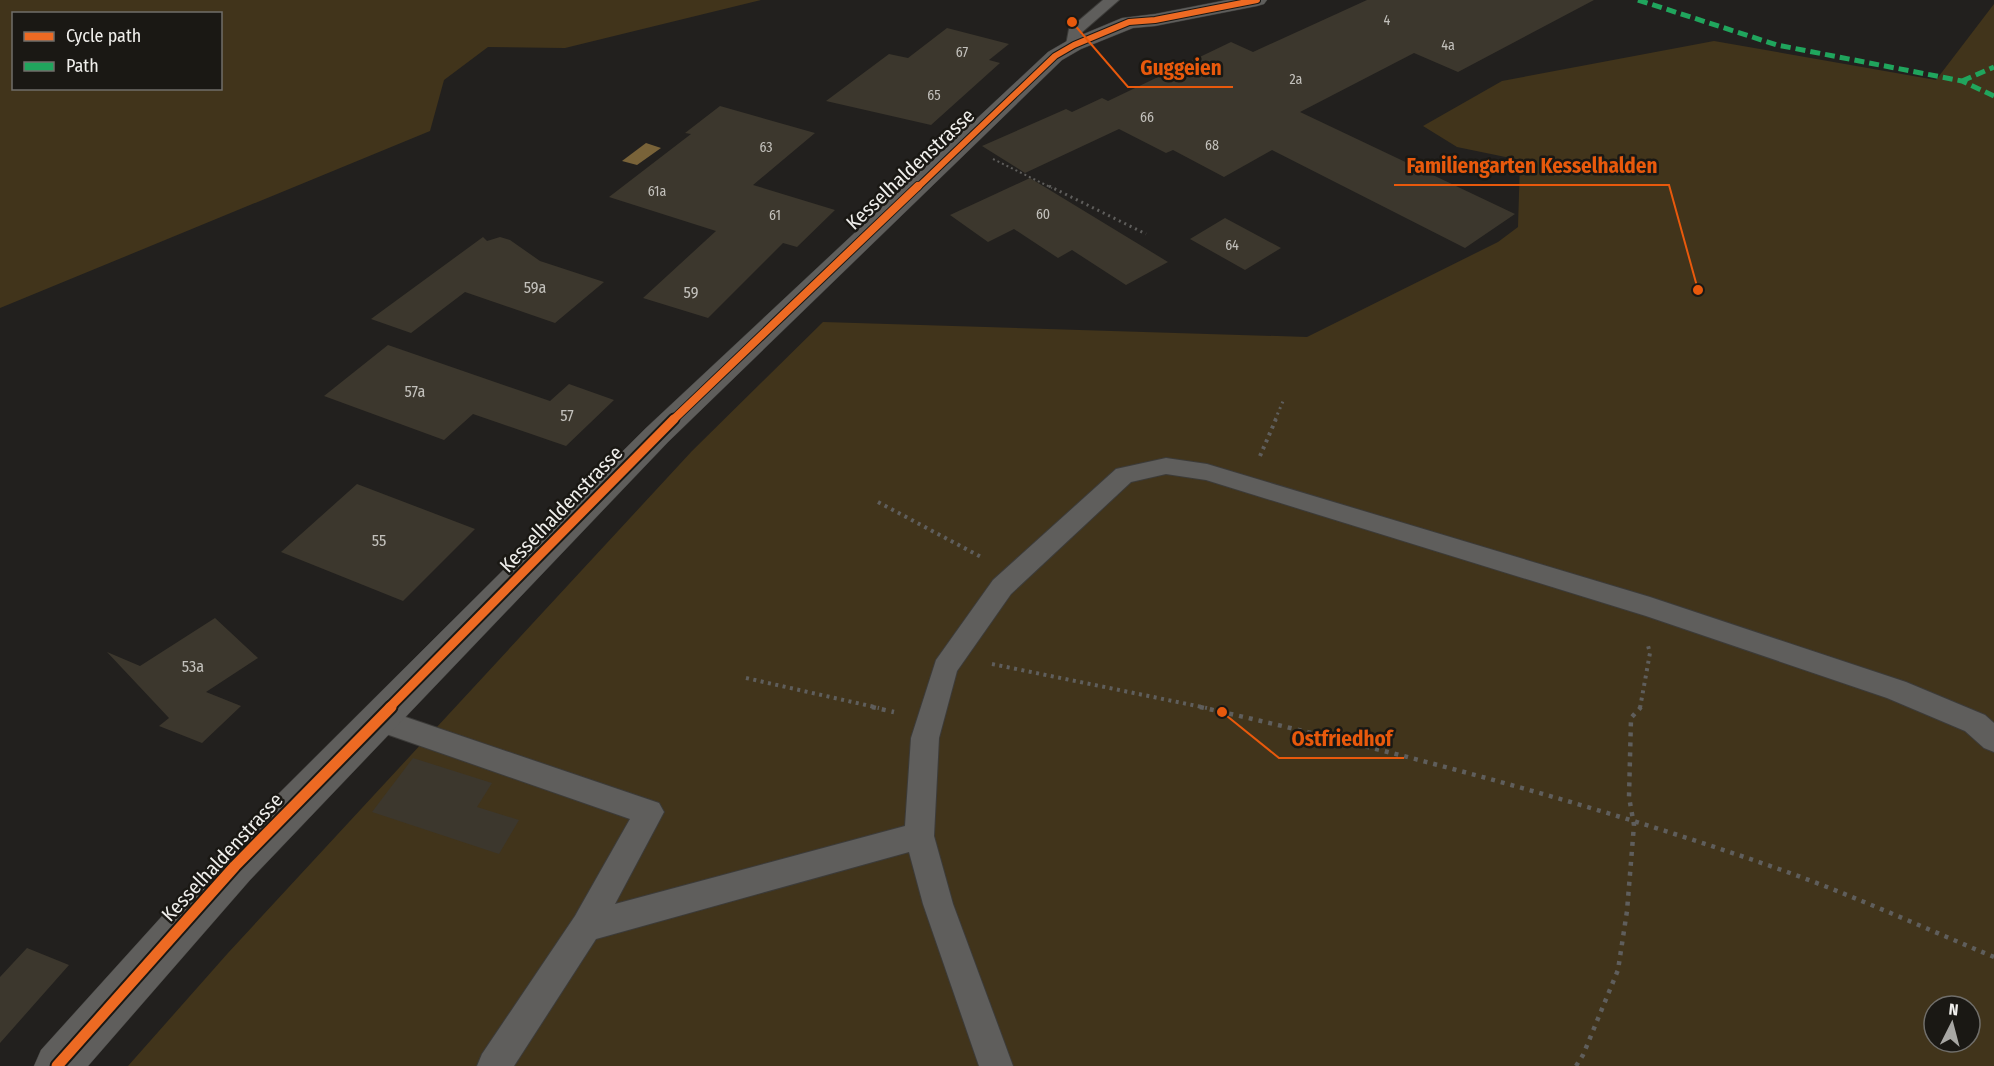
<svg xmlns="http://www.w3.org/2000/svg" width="1994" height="1066" font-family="'Fira Sans Condensed',sans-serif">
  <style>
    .green { fill: #41341b; fill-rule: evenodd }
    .water { fill: #796339 }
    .building { fill: #3c372d }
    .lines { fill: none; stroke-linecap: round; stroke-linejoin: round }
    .lane-casing { stroke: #3c3b39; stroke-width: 2 }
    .street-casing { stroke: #3c3b39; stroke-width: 1 }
    .path-far3 { stroke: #5f5e5c; stroke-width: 2; stroke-dasharray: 2 3; stroke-linecap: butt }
    .path-far2 { stroke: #5f5e5c; stroke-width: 3; stroke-dasharray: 2 4; stroke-linecap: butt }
    .path-far1 { stroke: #5f5e5c; stroke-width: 4; stroke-dasharray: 3 4.5; stroke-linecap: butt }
    .path { stroke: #5f5e5c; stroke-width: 4.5; stroke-dasharray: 4 6; stroke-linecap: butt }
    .lane { fill: #5f5e5c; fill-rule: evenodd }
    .street { fill: #5f5e5c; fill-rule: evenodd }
    .quiet { stroke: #20a55d; stroke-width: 5; stroke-dasharray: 10 5; stroke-linecap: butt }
    .cycleway-far3-casing { stroke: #1a1814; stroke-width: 8 }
    .cycleway-far2-casing { stroke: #1a1814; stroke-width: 10 }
    .cycleway-far1-casing { stroke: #1a1814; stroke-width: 13 }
    .cycleway-casing { stroke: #1a1814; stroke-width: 15 }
    .cycleway-far3 { stroke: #ed6a23; stroke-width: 6 }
    .cycleway-far2 { stroke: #ed6a23; stroke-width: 8 }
    .cycleway-far1 { stroke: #ed6a23; stroke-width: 9 }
    .cycleway { stroke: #ed6a23; stroke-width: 11 }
    .labels { text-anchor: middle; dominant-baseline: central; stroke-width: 5; stroke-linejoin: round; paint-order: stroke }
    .far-number-label { font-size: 14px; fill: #c3c1bc }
    .number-label { font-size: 16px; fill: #c3c1bc }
    .street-label { font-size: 20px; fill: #f0efec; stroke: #1a1814 }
    .leader { fill: none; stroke: #e8590c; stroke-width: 2 }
    .callout-dot { fill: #e8590c; stroke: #1a1814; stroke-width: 2 }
    .callout-label { font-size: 21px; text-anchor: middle; font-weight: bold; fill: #e8590c; stroke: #1a1814; stroke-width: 5; stroke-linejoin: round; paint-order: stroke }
  </style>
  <rect width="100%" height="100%" fill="#22201e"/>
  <path class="green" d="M0,0H761L565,48L488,47L444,80L430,131L0,308ZM14,14H220V88H14Z
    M1994,4V1066H128L228,953L692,451L823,322L1307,337L1498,242L1518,227L1520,160L1457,147L1423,126L1502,81L1714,41L1936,80ZM1934,1006H1970V1042H1934Z"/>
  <path class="water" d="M646,143L661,148L637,165L622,161Z"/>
  <path class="building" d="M1367,0H1594L1458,72L1414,53L1300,112L1515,214L1465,248L1272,150L1224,177L1173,150L1166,153L1119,129L1025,173L982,146L1066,109L1072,112L1102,98L1108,101L1231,42L1253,52Z
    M947,28L1009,44L989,60L1000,63L931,125L826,101L889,54L908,58Z
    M720,106L815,133L753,185L835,210L797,247L783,243L708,318L643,298L716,231L609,197L691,134L685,133Z
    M1030,178L1168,262L1126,285L1072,250L1058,258L1014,229L988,242L950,215Z
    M1225,218L1281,248L1245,270L1190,239Z
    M483,237L487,241L500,237L510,240L540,261L604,282L555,323L465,292L411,333L371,319Z
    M388,345L550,401L569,384L614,400L566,446L473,414L444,440L324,396Z
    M357,484L475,529L403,601L281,552Z
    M215,618L258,658L206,692L241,706L202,743L159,726L169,718L107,652L140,666Z
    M413,758L492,783L477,807L519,820L499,854L372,812Z
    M27,948L69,965L0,1043V977Z"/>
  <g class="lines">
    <defs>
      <path id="lane" d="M1103,0H1119L1081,33L1079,48H1069L1066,45L1069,29Z
        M1166,458L1207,464L1650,597L1906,682L1985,715L1994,723V752L1984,748L1965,731L1887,698L1646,616L1206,480L1166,474L1131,482L1011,594L957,671L939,738L934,836L953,904L1013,1066H979L923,904L909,852L596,939L514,1066H477L482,1054L575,916L630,819L369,728L365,720L369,712L379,708L659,803L664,812L615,904L905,826L911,738L936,660L993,580L1116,469Z"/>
      <path id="street" d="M1227,0H1267L1264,4L1257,6L1155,26L1133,28L1081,49L1062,60L668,442L250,880L88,1066H34L41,1050L220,852L646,428L1048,52L1067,41L1122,18L1155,14Z"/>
    </defs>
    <use href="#lane" class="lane-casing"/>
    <use href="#street" class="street-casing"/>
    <path class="path-far3" d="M993,159L1052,188"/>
    <path class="path-far2" d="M1049,186L1146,234
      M1275,420L1284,399"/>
    <path class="path-far1" d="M1260,456L1276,419
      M878,502L983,558
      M992,664L1207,708
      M746,678L879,708
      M1640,708L1650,653L1647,642"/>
    <path class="path" d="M872,707L894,712
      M1200,707C1395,751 1588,802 1776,868C1850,894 1922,927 1994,957
      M1576,1066L1583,1055L1618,970L1627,911L1634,825L1629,797L1631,718L1641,707"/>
    <use href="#lane" class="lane"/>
    <use href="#street" class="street"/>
    <path class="quiet" d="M1638,0L1777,45L1962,81L1994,96
      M1962,81L1994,67"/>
    <defs>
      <path id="cycleway-far3" d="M917,188L1055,56L1074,45L1129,22L1155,20L1257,0"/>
      <path id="cycleway-far2" d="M673,420L918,186"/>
      <path id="cycleway-far1" d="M389,708L674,419"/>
      <path id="cycleway" d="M57,1066L235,866L391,707"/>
    </defs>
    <use href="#cycleway-far3" class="cycleway-far3-casing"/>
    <use href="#cycleway-far2" class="cycleway-far2-casing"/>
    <use href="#cycleway-far1" class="cycleway-far1-casing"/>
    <use href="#cycleway" class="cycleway-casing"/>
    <use href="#cycleway-far3" class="cycleway-far3"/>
    <use href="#cycleway-far2" class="cycleway-far2"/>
    <use href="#cycleway-far1" class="cycleway-far1"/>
    <use href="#cycleway" class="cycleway"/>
  </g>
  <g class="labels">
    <g class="far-number-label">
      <text x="1387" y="20">4</text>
      <text x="1448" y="45">4a</text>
      <text x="962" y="52">67</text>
      <text x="1296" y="79">2a</text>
      <text x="934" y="95">65</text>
      <text x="1147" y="117">66</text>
      <text x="1212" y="145">68</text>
      <text x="766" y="147">63</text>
      <text x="657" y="191">61a</text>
      <text x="1043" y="214">60</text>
      <text x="775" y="215">61</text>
      <text x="1232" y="245">64</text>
    </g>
    <g class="number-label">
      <text x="535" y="287">59a</text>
      <text x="691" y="292">59</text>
      <text x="415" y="391">57a</text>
      <text x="567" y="415">57</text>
      <text x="379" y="540">55</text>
      <text x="193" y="666">53a</text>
    </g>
    <g class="street-label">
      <text transform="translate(910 169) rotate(-43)">Kesselhaldenstrasse</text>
      <text transform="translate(561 509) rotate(-46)">Kesselhaldenstrasse</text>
      <text transform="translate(222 857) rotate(-47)">Kesselhaldenstrasse</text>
    </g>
  </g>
  <path class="leader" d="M1072 22L1128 87H1233M1698 290L1669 185H1394M1222 712L1279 758H1404"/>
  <g class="callout-dot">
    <circle cx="1072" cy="22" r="6"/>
    <circle cx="1698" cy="290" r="6"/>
    <circle cx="1222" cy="712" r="6"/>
  </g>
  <g class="callout-label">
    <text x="1181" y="75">Guggeien</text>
    <text x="1532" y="173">Familiengarten Kesselhalden</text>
    <text x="1342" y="746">Ostfriedhof</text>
  </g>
  <rect x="12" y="12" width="210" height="78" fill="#1a1814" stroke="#706e6a" stroke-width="1.5"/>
  <rect x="24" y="32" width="30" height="9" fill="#ed6a23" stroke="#706e6a" stroke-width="1.5"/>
  <text x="66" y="42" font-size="18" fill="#f0efec">Cycle path</text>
  <rect x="24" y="62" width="30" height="9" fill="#20a55d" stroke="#706e6a" stroke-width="1.5"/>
  <text x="66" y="72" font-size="18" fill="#f0efec">Path</text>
  <g transform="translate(1952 1024) rotate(6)"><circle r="28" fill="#1a1814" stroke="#706e6a" stroke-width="1.5"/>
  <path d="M0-4.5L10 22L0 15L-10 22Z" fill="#a8a7a4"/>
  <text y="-9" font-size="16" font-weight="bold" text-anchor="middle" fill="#f0efec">N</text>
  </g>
</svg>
